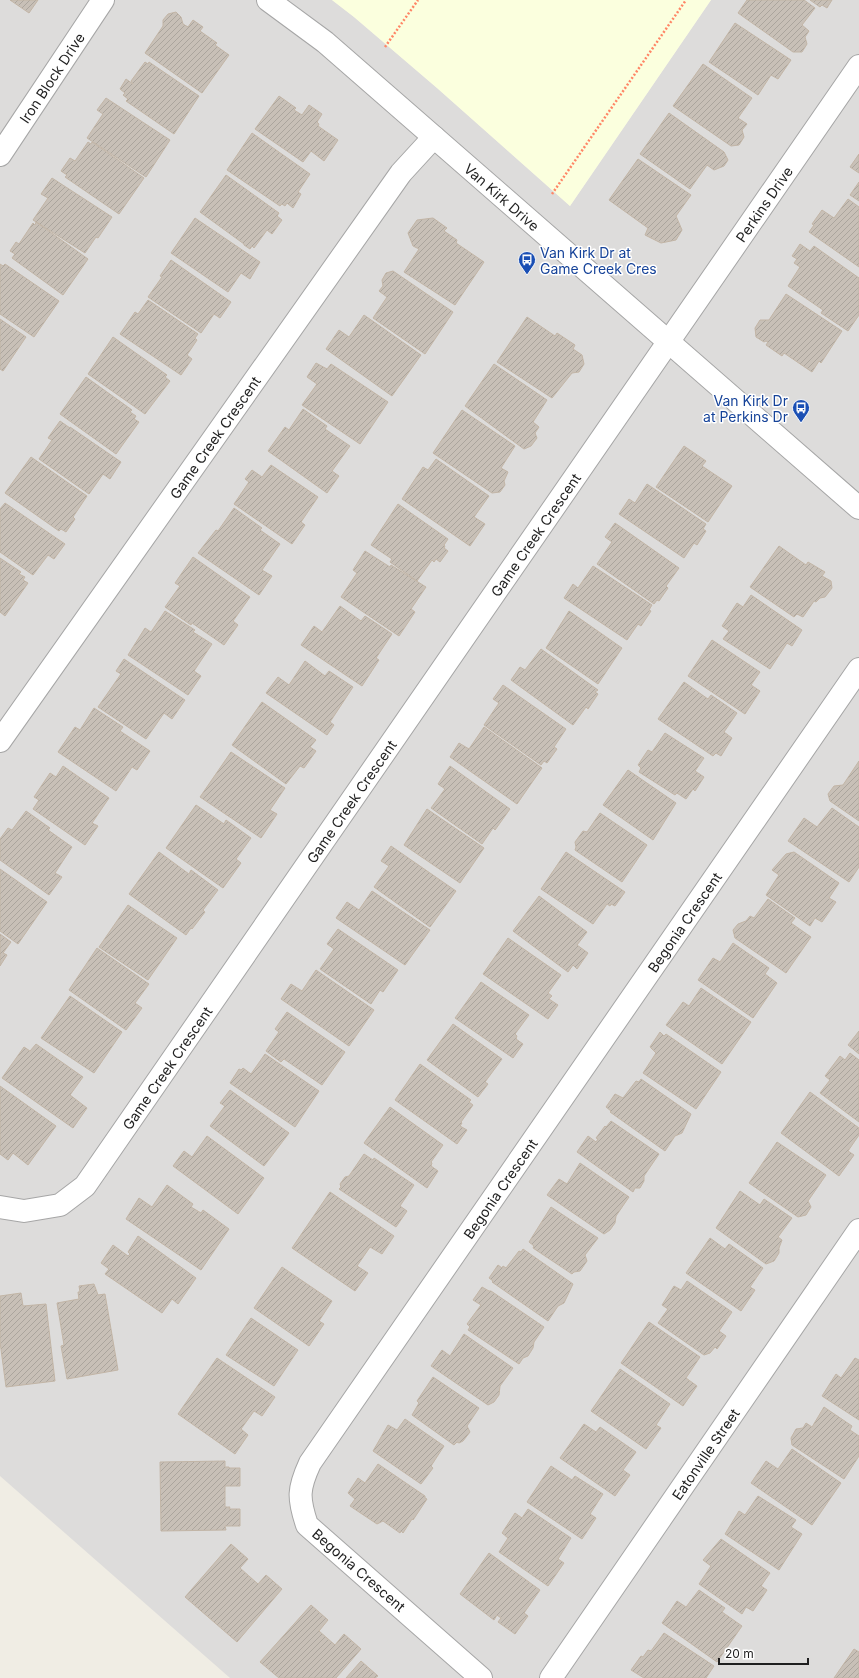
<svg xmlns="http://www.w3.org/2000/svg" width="859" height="1678" font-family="Inter,sans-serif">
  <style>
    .residential { fill: #dddcdb }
    .education { fill: #fbffde }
    .building { fill: url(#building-hatch); stroke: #c2b5a6 }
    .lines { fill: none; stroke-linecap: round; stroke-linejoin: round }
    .minor-casing { stroke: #a6a6a6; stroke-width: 24 }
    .path { stroke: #ff8666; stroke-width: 2.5; stroke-dasharray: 2 2; stroke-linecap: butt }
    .minor { stroke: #fff; stroke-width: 22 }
    .labels { text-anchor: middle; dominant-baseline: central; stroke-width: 3; stroke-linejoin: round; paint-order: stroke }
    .street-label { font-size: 14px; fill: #1f1f1f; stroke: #fff }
    .transit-label { font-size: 14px; fill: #164399; stroke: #fff; text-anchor: start }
  </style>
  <defs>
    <pattern id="building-hatch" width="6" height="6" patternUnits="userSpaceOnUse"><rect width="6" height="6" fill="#c8c0b7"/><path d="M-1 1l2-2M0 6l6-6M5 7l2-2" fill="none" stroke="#aba59d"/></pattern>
  </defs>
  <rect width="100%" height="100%" fill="#f0ede4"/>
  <path class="residential" d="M0,0H332L354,17L437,88L570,206L711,0H859V1678H230L0,1476Z"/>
  <path class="education" d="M332,0H711L570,206L437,88L354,17Z"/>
  <path class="building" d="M10,0H38L29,13Z
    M747,0H804L815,8L802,25L809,31L805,37L807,44L802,52H793L738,13Z
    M810,0H832L827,8L822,5L820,7Z
    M176,12L181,17L183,24L188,27L193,20L203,27L200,31L217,43L215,45L229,55L202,93L145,53L163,26V20L168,14Z
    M735,23L791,60L778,79L771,75L758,95L709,62Z
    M145,62L148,64L149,62L199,96L174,134L126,101L128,99L123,95L125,93L120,89L126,79L133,84L131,81Z
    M703,64L752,98L738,118L747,124L742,130L744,137L739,145L731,146L673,106Z
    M279,96L296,108L294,110L302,115L309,105L322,114L317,122L319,124L318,126L338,140L324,161L311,151L303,162L255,129Z
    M106,98L170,140L146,177L87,138L103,114L97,110Z
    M669,113L724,152L728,160L724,166L714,170L707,165L690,189L640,154Z
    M252,133L310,174L298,192L301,194L293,208L287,203L285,206L282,204L280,206L227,170Z
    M88,142L91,144L92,142L144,178L119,214L65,177L67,175L61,171L70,158L75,161Z
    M859,154V173L850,167Z
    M638,159L691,195L676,216L682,230L676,240L661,243L645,235L648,228L609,200Z
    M226,175L279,213L277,216L282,220L272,234L267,230L254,248L252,246L250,249L244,245V244L200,212Z
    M52,178L112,217L98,238L96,237L85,253L33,220L48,198L41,194Z
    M859,182V201L850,195Z
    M848,199L859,207V267L809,232L814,225L812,224L822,210L834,218Z
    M195,218L260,262L250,279L241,273L228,292L171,253Z
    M433,218L447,228L444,231L457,240L456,243L484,262L455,305L404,272L419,249L413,246L408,233L417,220Z
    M36,222L88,259L63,295L12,258L15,254L10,251L16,242L19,244L33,223L35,225Z
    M800,244L810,251L814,246L859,278V315L848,331L821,313L823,310L788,286L800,267L794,263L797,259L792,256Z
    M171,260L231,302L220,318L214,314L201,333L148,297L162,277L160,276Z
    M0,264L3,266L5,264L59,301L34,337L0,314Z
    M393,271L453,312L425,354L373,318L387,297L379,291L383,286L382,280L386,273Z
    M786,294L842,331L821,363L819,361L812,372L784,353L782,356L766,345L768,342L766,341L764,342L756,337L755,328L760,320H769Z
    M148,300L198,334L195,338L197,340L187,355L192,359L181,375L120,334L135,312L138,314Z
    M364,315L421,355L392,396L326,349L339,330L349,337Z
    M527,317L555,336L557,333L575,345L573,349L582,355L584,364L579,372L572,373L552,398L497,362Z
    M0,319L26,337L3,371L0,369Z
    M113,337L167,375L165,377L170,381L145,414L88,374Z
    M316,363L327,369L331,364L388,402L360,444L302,405L317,384L307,377Z
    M494,364L547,400L533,422L539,427L535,433L537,438L531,446L524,449L465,406Z
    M86,377L132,410L130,412L136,416L134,419L139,422L116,454L60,414Z
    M303,409L327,426L325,429L350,446L332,471L339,476L327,493L268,451L285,427L289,430Z
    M462,410L515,446L501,468L508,472L504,481L505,485L500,492L492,493L433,453Z
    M60,421L70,428V427L121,462L110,479L103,474L89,494L39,459L52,440L48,438Z
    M684,446L706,461L702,466L732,486L708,522L656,487Z
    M31,457L87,496L73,517L75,519L66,532L61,529L59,531L5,493Z
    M436,459L489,496L474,517L485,524L470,546L402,499L423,467L428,470Z
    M271,465L318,497L301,522L305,525L292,544L234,504L249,482L245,479L252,470L262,477Z
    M647,484L706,524L703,529L706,531L697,545L694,543L684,558L619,514L629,499L635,503Z
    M5,503L65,544L54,559L48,555L33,575L0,552V509Z
    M398,504L448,539L444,545L445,546L444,548L448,551L440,562L436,559L434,562L432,560L417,581L390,562L392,559L371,545Z
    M234,508L262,528L260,530L280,544L262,570L272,576L259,595L198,553L216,530L218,531Z
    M615,523L679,568L666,586L668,588L659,601L657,600L654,604L597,564L612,542L605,537Z
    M779,546L806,565L808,562L825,572L822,576L831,581L832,588L825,597L820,598L816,602L814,601L803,617L797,614L794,617L750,587Z
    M365,551L390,567L391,565L426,587L411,609L415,612L399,636L341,597L357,573L353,570Z
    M193,557L250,597L233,621L238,625L224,645L192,623L191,625L165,607L180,586L175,583Z
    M0,558L21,572L19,574L25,577L23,580L28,583L5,616L0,612Z
    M593,566L652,605L649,610L651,611L641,626L638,624L627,640L564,598L573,584L578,588Z
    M751,595L802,630L792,646L787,643L770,669L723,639L729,631L722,626L737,603L743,607Z
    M340,606L361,621L365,616L392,634L376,658L379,660L362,686L301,645L314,626L322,632Z
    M165,611L195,630L193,632L212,644L194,671L201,676L188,695L128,655L145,628L151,632Z
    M569,611L622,648L598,684L546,648Z
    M712,640L760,672L751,685L760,691L745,714L688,676Z
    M541,649L598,690L595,692L598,694L588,709L586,707L573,725L511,680L520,667L525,670Z
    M124,659L185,700L172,719L164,713L146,739L98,707L121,674L116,671Z
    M305,661L325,676L329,671L353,687L330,722L334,725L327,735L266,693L278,677L289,685Z
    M684,682L708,699L711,695L737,713L724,732L732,738L721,756L716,753L713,756L658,719Z
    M503,685L566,729L554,747L557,749L547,763L544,761L541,765L484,725L499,703L493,699Z
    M262,702L316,740L310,747L316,751L304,768L300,766L286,784L232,745Z
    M94,708L123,727L120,731L150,751L137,770L132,767L116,791L58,752L75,727L80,730Z
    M484,727L542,768L517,804L450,757L459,743L469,749Z
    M665,733L704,758L695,771L704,777L695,791L693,789L686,799L677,793L675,795L639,772L641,768L638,765L648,750L652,752Z
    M231,752L285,788L270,810L277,814L261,838L200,797Z
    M859,761V821L830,801L828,794L834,786L843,785Z
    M63,766L109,798L92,823L98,826L85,845L33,809L39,800L34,797L50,773L56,777Z
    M450,766L510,809L495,830L493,828L482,844L431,808L445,789L438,784Z
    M628,770L676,803L653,840L603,805Z
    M196,805L224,824L226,820L251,838L236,859L241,863L223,888L166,848Z
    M832,808L859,827V867L849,882L788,841L804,818L817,827Z
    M427,809L484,848L460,883L404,845Z
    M26,811L50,828L48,830L72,847L55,873L62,877L49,895L0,860V839L8,828L12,830Z
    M600,813L647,845L622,882L575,850L576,847L575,842L583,831L587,832Z
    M391,846L456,891L430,927L374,887L389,866L381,861Z
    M159,852L189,874L191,870L218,890L203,910L205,912L192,929L191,928L186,935L129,894Z
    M566,852L625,892L615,906L611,904L610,906L607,904L593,924L541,889Z
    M794,852L839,883L829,898L836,902L822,922L815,918L810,926L766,895L779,875L772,870L786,854Z
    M0,869L47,902L18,944L0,931Z
    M372,891L430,930L405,965L336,918L347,902L359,910Z
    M539,896L587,932L577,945L588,953L577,969L573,965L568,972L513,931Z
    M768,899L795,918L791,923L811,937L786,973L735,938L733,930L738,924L746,921L750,916L754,918Z
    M128,905L177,938L148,980L99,947Z
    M338,929L398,970L383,992L380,990L371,1004L320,969L334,949L327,944Z
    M0,934L11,942L3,953L7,955L0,966Z
    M508,938L561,975L548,993L552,996L549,999L558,1005L548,1019L483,974Z
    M733,943L769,968L765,974L777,983L753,1018L698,980L713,958L720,962Z
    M97,948L149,984L135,1003L142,1008L126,1030L69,990Z
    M316,970L374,1010L349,1046L281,999L291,984L302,991Z
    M481,982L529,1015L515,1034L517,1036L516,1039L523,1044L513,1058L455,1018Z
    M701,988L751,1022L722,1064L666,1025L683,1002L689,1006Z
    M70,996L122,1032L94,1073L41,1038Z
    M287,1012L345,1052L322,1085L284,1059L281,1062L266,1051L279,1032L275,1029Z
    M453,1024L502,1059L485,1082L488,1084L478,1097L427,1060Z
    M859,1031V1054L848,1045Z
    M660,1032L664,1036L666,1034L721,1072L696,1109L643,1073L656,1053L650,1047Z
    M36,1044L83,1077L70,1095L87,1108L73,1128L2,1078L24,1047L30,1051Z
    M850,1053L859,1060V1122L820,1093L830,1080L825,1076L840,1056L845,1060Z
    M265,1054L319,1091L295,1127L230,1083L239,1069L241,1070L243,1068L251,1074Z
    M420,1064L471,1100L469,1102L473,1105L461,1122L462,1123L460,1126L467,1130L457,1144L395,1100Z
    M641,1079L691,1114L682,1133L675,1136L665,1151L610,1112L611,1111L606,1107L615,1094L623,1098L636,1081L639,1082Z
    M0,1086L56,1126L28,1165L13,1153L8,1160L0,1154Z
    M230,1090L289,1133L264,1166L210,1126L225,1106L220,1103Z
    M810,1092L859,1128V1135L848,1151L854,1155L839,1176L781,1133Z
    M390,1107L443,1145L431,1162L432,1163L431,1166L438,1171L427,1188L364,1143Z
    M611,1121L659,1154L644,1176V1181L640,1188H635L633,1192L577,1152L588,1136L596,1142L598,1139L596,1138L605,1126L606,1127Z
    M207,1136L264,1178L238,1214L173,1166L184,1151L192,1157Z
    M777,1142L826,1175L808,1201L811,1207L806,1215L798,1217L749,1183Z
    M364,1154L373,1160L374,1158L414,1185L400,1206L407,1211L396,1227L339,1189L341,1187L340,1184L345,1177L349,1176Z
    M580,1163L629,1197L616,1216L615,1223L610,1230L604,1234L547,1195L559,1179L567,1184Z
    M167,1185L193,1204L191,1207L201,1213L203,1210L229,1229L201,1270L126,1219L139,1198L152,1207Z
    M740,1191L760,1205L764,1199L792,1218L778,1237L782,1240L779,1248V1253L774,1261L766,1264L716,1228Z
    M330,1192L394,1236L382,1254L370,1247L357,1266L368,1273L355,1291L292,1248Z
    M551,1207L598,1238L585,1255L587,1261L580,1271L574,1272L572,1274L533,1248L534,1246L529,1242Z
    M138,1236L196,1278L178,1304L172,1299L162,1313L105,1274L109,1269L101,1263L113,1245L128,1256L130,1254L128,1252Z
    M710,1238L725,1249L729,1244L763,1268L750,1287L755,1290L741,1311L686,1273Z
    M523,1249L573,1284L564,1303L558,1306L548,1321L492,1282L493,1281L489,1278L498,1265L502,1268L503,1266L506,1268L519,1251L521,1252Z
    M282,1267L332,1301L319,1321L324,1324L309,1346L254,1308Z
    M687,1281L732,1312L719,1331L726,1336L717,1349L715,1347L710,1353L704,1355L658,1323L668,1309L662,1305L674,1286L681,1290Z
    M94,1284L98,1295L105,1294L118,1370L67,1379L61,1346L64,1345L57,1303L79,1299L78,1292H80L79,1286Z
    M482,1287L489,1291H491L544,1327L534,1342L533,1348L528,1356L523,1358L519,1364L468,1330L470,1327L467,1324L481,1305L473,1300Z
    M21,1293L23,1306L46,1304L55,1381L6,1387L0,1342V1296Z
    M251,1318L298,1350L274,1386L226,1355Z
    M649,1322L700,1357L686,1378L697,1386L683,1406L621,1363Z
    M464,1334L513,1368L500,1386L499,1395L494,1402L488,1405L431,1366L442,1350L450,1356Z
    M217,1358L275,1397L262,1416L254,1411L241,1429L248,1435L235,1454L178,1414Z
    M855,1358L859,1360V1420L822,1396L836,1374L841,1378Z
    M620,1369L670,1404L656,1425L661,1428L646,1449L591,1411Z
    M433,1377L479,1408L467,1426L470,1432L463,1441L459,1443L457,1442L454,1445L412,1415L419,1403L417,1401Z
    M824,1407L852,1426L850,1430L859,1436V1456L844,1479L792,1445L791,1438L796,1429L803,1428L806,1423L812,1427Z
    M405,1419L444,1446L431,1466L433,1468L421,1484L373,1451L388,1425L397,1430Z
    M584,1424L596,1432L600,1427L636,1452L623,1470L630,1475L615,1496L560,1458Z
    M792,1449L841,1483L812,1525L751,1483L766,1461L778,1469Z
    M225,1461V1467H229V1468H240V1486H225V1507H230L229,1509H240V1526H225L226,1530L161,1531L160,1462Z
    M378,1464L425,1496V1498L427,1499L413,1520L412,1519L403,1533L401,1531L400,1533L383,1521L377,1524L350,1506L355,1499L348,1493L358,1478L365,1483Z
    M551,1466L572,1480L575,1476L603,1494L590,1514L596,1518L582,1539L527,1502Z
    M758,1496L796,1520L791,1527L802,1534L779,1570L725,1534L739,1511L745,1515Z
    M528,1509L571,1538L558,1559L564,1563L548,1586L499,1552L508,1538L502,1533L515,1513L522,1518Z
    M721,1539L770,1573L761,1586L767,1590L753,1611L746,1607L742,1614L699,1584L711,1566L703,1560Z
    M231,1544L248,1559L240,1568L258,1584L266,1575L282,1589L237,1642L185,1597Z
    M489,1553L540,1590L524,1613L528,1616L515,1634L498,1622L501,1618L497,1615L494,1620L460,1594Z
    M699,1590L725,1608L722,1612L742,1626L717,1662L662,1623L677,1601L686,1607Z
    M311,1605L328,1620L319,1631L335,1645L344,1634L361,1649L336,1678H279L260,1662Z
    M664,1633L714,1666L706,1678H644L631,1670L641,1656L643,1657L648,1650L651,1651Z
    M854,1649L859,1652V1678H834Z
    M361,1661L378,1676L375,1678H346Z"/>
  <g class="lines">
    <defs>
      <g id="minor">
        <path id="s1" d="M268,0L325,42L859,508"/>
        <path id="s2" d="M0,155L103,0"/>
        <path id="s3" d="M0,741L401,173L434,137"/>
        <path id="s4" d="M0,1207L24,1211L60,1205L85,1186L859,66"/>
        <path id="s5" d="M481,1678L307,1525C298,1498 298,1489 310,1463L859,669"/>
        <path id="s6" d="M551,1678L859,1230"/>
      </g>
    </defs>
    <use href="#minor" class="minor-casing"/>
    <path class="path" d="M385,47L418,0
      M552,194L686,0"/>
    <use href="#minor" class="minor"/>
  </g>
  <defs>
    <symbol id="bus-pin" viewBox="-11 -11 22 30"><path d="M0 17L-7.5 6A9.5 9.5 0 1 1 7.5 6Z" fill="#1a4fb4" stroke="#fff"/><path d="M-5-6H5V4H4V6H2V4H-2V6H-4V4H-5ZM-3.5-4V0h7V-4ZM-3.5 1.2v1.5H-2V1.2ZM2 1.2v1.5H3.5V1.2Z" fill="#fff"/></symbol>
  </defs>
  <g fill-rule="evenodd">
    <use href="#bus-pin" x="517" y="250" width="20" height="27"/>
    <use href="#bus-pin" x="791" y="398" width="20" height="27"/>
  </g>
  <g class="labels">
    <g class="street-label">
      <text stroke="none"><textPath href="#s2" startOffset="93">Iron Block Drive</textPath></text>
      <text stroke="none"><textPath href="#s1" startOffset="306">Van Kirk Drive</textPath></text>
      <text stroke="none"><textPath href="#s4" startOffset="1286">Perkins Drive</textPath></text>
      <text stroke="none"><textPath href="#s3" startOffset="372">Game Creek Crescent</textPath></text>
      <text stroke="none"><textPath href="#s4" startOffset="884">Game Creek Crescent</textPath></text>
      <text stroke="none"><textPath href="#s4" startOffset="560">Game Creek Crescent</textPath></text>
      <text stroke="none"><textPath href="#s5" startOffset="954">Begonia Crescent</textPath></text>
      <text stroke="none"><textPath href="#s4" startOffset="236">Game Creek Crescent</textPath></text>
      <text stroke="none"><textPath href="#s5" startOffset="630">Begonia Crescent</textPath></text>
      <text stroke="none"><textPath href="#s6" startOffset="272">Eatonville Street</textPath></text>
      <text transform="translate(359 1570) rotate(41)">Begonia Crescent</text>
    </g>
    <g class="transit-label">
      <text x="540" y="252">Van Kirk Dr at<tspan x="540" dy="16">Game Creek Cres</tspan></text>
      <text x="788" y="400" text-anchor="end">Van Kirk Dr<tspan x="788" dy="16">at Perkins Dr</tspan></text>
    </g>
  </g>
  <path d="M719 1658v6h89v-6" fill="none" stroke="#1f1f1f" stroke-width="2"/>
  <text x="725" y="1658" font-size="12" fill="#1f1f1f" stroke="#ffffff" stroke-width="3" paint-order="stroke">20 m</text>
</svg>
